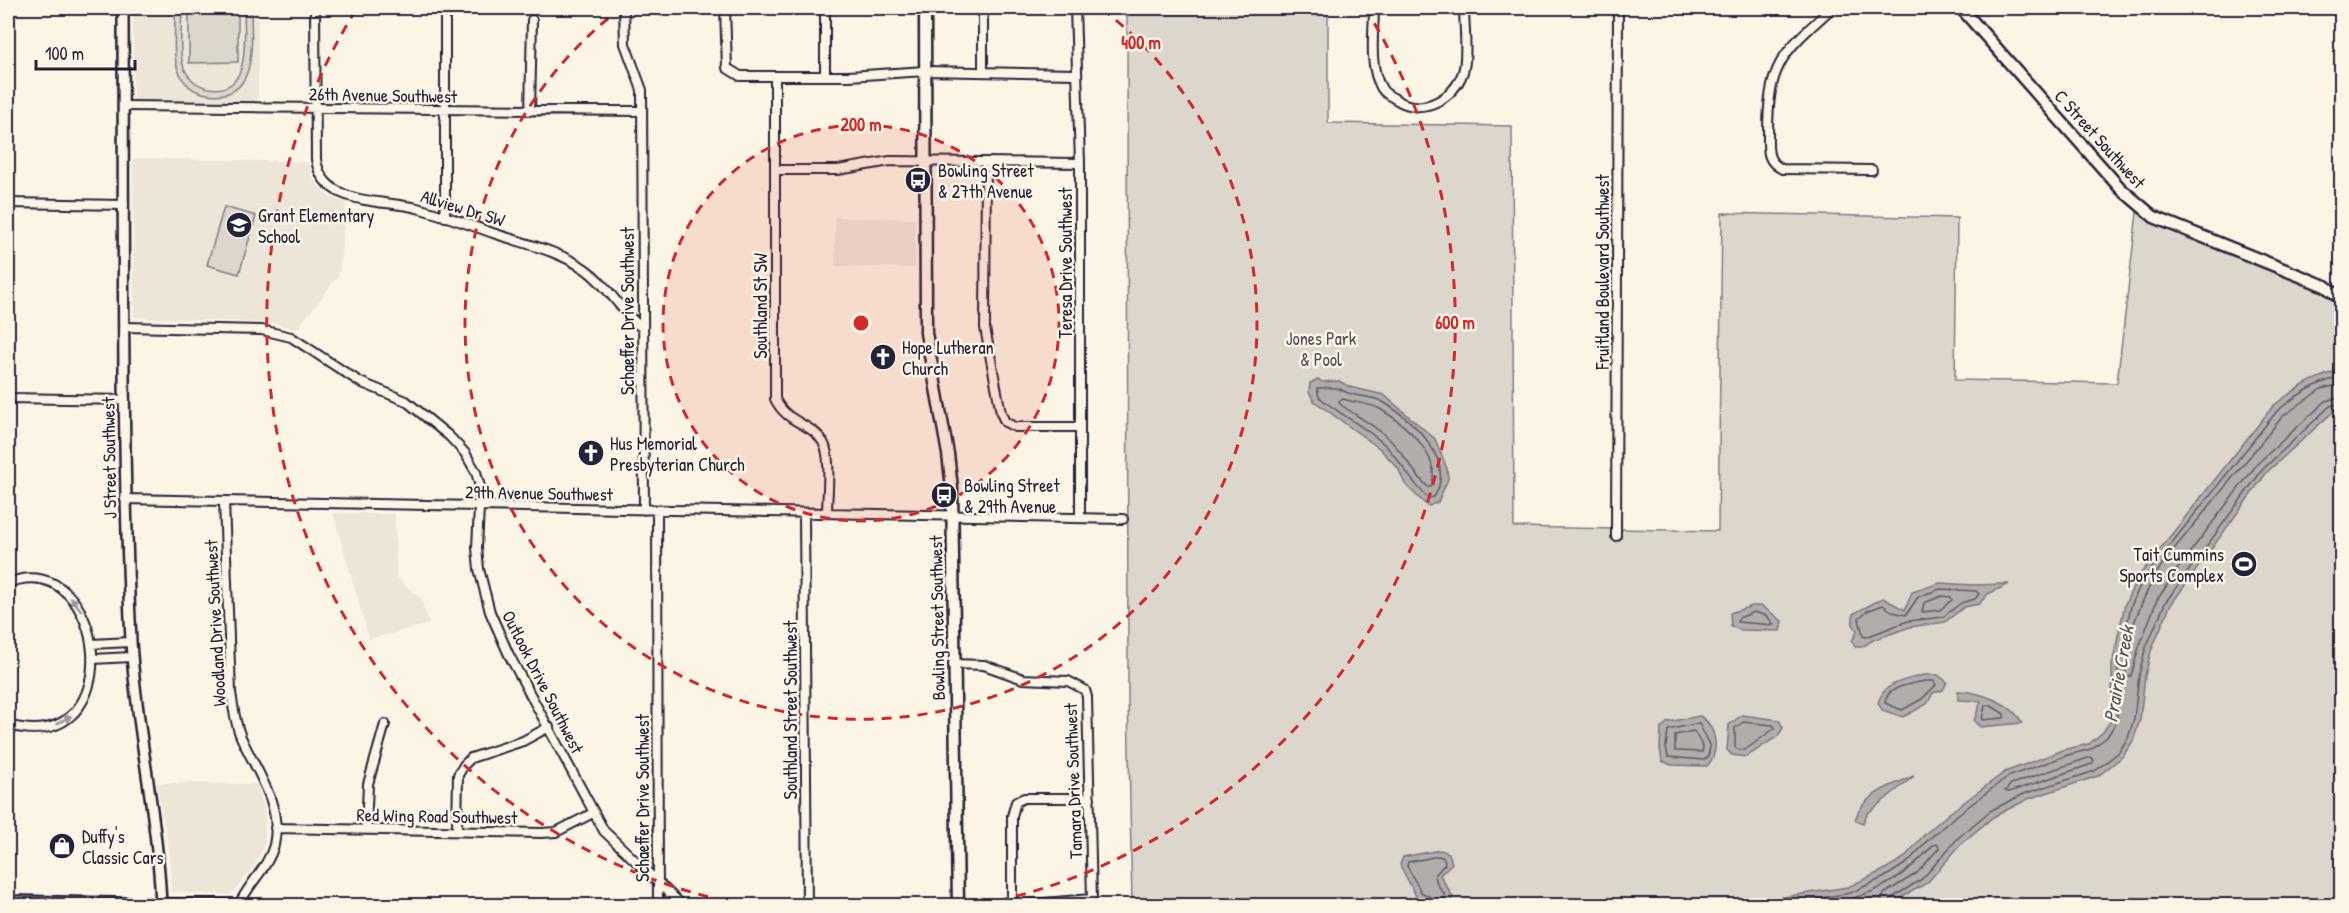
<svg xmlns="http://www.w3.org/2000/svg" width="2349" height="913" font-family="'Patrick Hand',sans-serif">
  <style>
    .built { fill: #ece5d8 }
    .green { fill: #dcd6cc; stroke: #7f7c84; stroke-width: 1.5 }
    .water { fill: #b2adab; stroke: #78757e; stroke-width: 1.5 }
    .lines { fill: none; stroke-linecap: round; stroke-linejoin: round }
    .shore { stroke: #5c5a68; stroke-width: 1.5 }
    .minor-casing { stroke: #22223b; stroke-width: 12 }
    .tertiary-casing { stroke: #22223b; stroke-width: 14 }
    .secondary-casing { stroke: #22223b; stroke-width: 15 }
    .minor { stroke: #fcf5e5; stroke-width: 8 }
    .tertiary { stroke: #fcf5e5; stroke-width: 9 }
    .secondary { stroke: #fcf5e5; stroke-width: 10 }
    .rail { stroke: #22223b; stroke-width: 2; stroke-dasharray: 9 4.5; stroke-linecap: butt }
    .oneway { fill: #9a9698 }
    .ring { fill: none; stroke: #d62828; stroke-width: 3; stroke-dasharray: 10 8 }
    .labels { text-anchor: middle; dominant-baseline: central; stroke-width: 5; stroke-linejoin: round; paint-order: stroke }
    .street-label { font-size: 18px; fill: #22223b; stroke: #fcf5e5 }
    .poi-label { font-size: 18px; fill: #22223b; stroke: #fcf5e5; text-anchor: start }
    .park-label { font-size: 18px; fill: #504f5f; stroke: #fcf5e5 }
    .water-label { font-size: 20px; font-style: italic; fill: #545362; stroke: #fcf5e5 }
    .centre { fill: #d62828; stroke: #fcf5e5; stroke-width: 3 }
    .ring-label { font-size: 18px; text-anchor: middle; font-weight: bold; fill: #d62828; stroke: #fcf5e5; stroke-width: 5; stroke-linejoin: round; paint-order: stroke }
  </style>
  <rect width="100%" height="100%" fill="#fcf5e5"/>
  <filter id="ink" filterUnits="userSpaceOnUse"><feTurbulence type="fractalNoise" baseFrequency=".0167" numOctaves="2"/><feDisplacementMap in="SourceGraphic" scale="12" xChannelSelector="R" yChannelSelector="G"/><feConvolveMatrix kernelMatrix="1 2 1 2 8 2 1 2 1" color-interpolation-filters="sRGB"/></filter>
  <g filter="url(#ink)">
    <path class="built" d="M133,8H258V104L133,103Z
      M133,158L308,162L311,176L318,186L327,195L346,203L339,275L297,329L274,323L134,317Z
      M835,217L915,219V268L835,266Z
      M333,513L395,514L396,577L421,599L429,624L369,639Z
      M156,783L257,784L265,811V843L255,865L231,895L171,892L169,848Z"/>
    <path class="green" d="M175,8H182C182,25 178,52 184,68C189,79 197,86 209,88C253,96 244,33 244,8H251C251,40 260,103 207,94C194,92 184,84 179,72C171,54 176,27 175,8Z
      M189,8H238V62L189,63Z
      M1127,8H1328V123L1512,126L1514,527L1718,531L1722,213L1957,218L1955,380L2117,383L2138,204L2342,299L2341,897L2299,906L1132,905L1128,698Z
      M224,207L256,216L239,274L207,265Z"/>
    <path class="water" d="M2341,370V409L2334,411L2267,472L2170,606L2151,651L2145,676L2140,720L2133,741L2123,756L2098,776L2028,799L1993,817L1962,843L1927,883L1888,905H1758L1777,898L1848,887L1882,871L1904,858L1924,835L1948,814L2005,772L2066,749L2089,744L2103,732L2112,719V665L2119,631L2125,604L2138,577L2273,406C2295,389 2314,377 2341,370Z
      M1318,379L1322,382L1339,381L1350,387L1384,395L1435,439L1447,469L1448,479L1438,502L1429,506L1425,504L1405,484L1398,468L1379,448L1314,401L1309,392L1310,383Z
      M1940,583L1972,585L2009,584L1988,594L1979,604L1964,607L1945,622L1910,627L1873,640L1862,647H1855L1852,641L1857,631L1853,624V614L1883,598L1905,610L1912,592Z
      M1752,606H1762L1782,621L1780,631L1740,630L1731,626L1730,613Z
      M1924,675H1938L1947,682L1943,690L1933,693L1927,704L1903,717L1882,710L1878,703C1884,682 1905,680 1924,675Z
      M1958,691C1979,692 2012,702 2022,723L1980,727L1974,721L1981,701L1958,700Z
      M1742,715L1779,720L1783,728L1778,736L1746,757L1732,755L1727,750L1729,725Z
      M1700,716C1717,726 1720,753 1707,766L1671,765L1662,761L1660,748L1661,728L1668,722Z
      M1914,776L1867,814L1863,823L1855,820C1863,794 1892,785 1914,776Z
      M1440,850L1449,853L1452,863L1440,875L1453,897L1448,904L1438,905L1416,896L1400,865L1403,857Z"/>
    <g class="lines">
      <path class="shore" d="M2342,384L2321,389L2283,416L2165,560C2148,585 2118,648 2127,678L2131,676L2139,647L2157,600L2181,564L2258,463L2326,401L2342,396
        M1317,388C1323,388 1329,387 1335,388C1340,388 1343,391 1348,393C1359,397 1373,396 1383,402C1413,420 1457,460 1434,497L1428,498C1411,482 1401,461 1384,444C1364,426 1339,414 1319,397Z
        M1343,399C1354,403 1369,403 1380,409C1404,423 1443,456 1431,487H1428C1413,473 1405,455 1390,440C1376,426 1356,416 1340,404L1339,401Z
        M1940,589L1976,591L1979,594L1975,599L1961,603L1943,617L1908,621L1866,637L1863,636L1859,618L1867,611L1883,605L1893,612L1906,615L1918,597Z
        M1942,596L1951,597L1952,600L1940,610L1922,612L1924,603Z
        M1754,612L1767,616L1774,625L1737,622L1739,618Z
        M1925,681H1934L1936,685L1922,699L1902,710L1885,703C1886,686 1912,684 1925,681Z
        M1990,705L2004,714V718L1982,720L1985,706Z
        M1743,722L1773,725L1775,728L1745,750L1737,749L1735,747V728Z
        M1699,723L1710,747L1708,757L1704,760L1668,757L1666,747L1668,730Z
        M1694,731L1703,747L1702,752L1675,751V735Z
        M2091,757L2094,760L2092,764L2009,792L2005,791L2011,784Z
        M1436,906L1434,899L1421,892L1407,866L1408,862L1439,856L1444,858L1445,864L1435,875L1437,884L1445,895L1443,906
        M1774,906L1850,893L1885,877L1908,862L1928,840L1952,819L2007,777L2068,755L2091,749L2107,737L2117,721L2118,666L2131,606L2143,579L2277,411C2298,394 2316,383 2342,376
        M1817,906C1868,898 1899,884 1933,845L1938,844L1939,848L1917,873L1884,894L1880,906
        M1888,906L1890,899L1922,879L1958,838L1990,811L2026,793L2095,771L2119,752L2128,738L2134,719L2139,675L2145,650L2165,603L2263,469L2330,406L2342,403"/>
      <defs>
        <path id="minor" d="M315,8L316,159C322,206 380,199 417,208C444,215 470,225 496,234C526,244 559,251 585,269C608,285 620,311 642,328
          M445,8V217
          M624,8L625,44L642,90L644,510
          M725,8L727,68L740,76H849L925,71L1075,74
          M825,8V76
          M983,8V72
          M1075,8L1080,163V518
          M1374,8C1374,32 1368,67 1382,89C1385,94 1392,97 1397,100C1422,116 1454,99 1463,72C1468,57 1464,24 1464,8
          M1832,8C1782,53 1768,63 1768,134C1768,150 1766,161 1782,169L1872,170
          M775,76V399C787,424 812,423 823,442C832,456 827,496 827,513
          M124,106L642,111
          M530,111L532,20
          M986,162L985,328L1001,413L1005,422L1015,427H1080
          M775,170H838L890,161L1080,163
          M8,203L124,205
          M124,327L262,330L291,337L360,382L406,401L449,436L465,453L476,472L480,487L477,548L479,569L490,612L509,655L604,831L683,906
          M8,398L125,400
          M125,499L1123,519
          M224,501L231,692C233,707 235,723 241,737C256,771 283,805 274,845C268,868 248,884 239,905
          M657,510L658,906
          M804,513L807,906
          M1616,536L1618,8
          M8,583C107,544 133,760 8,725
          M91,644L131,642
          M92,659L132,657
          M953,664L984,665L1023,679L1068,681L1085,690L1087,697L1092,899L1006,906
          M275,828L542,833L556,832L593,813
          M366,829L368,784L385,724
          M457,830L458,775L464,765L471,758L523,741L549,727
          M1012,905V816L1016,802L1024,798H1090"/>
        <path id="tertiary" d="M123,8C124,219 121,430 131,641C136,730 158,816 161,906
          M8,901L273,906"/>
        <path id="secondary" d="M925,8L926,333L948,454L952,488L958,906
          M1961,8L2121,189L2154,217L2325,286L2342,299"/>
      </defs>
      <use href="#minor" class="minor-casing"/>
      <use href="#tertiary" class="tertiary-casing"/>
      <use href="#secondary" class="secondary-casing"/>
      <use href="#minor" class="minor"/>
      <use href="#tertiary" class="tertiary"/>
      <use href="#secondary" class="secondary"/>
      <path class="rail" d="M2299,906L2342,897"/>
    </g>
    <defs><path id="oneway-solid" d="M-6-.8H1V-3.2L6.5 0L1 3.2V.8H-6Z" transform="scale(1.5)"/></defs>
    <g class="oneway">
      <use href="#oneway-solid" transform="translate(76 604) rotate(-128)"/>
      <use href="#oneway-solid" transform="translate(64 720) rotate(-29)"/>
    </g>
  </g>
  <circle cx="861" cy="323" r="198" fill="#d62828" fill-opacity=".12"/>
  <g class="ring">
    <circle cx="861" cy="323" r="198"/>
    <path d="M1102 9A396 396 0 1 1 620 9"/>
    <path d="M743 905A594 594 0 0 1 357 8M1365 8A594 594 0 0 1 979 905"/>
  </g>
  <defs>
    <symbol id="bus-disc" viewBox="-11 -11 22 22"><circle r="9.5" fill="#22223b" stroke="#fcf5e5"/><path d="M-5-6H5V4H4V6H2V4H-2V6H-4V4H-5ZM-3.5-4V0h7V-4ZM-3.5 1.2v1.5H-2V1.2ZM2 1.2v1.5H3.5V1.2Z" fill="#fff"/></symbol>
    <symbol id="school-disc" viewBox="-11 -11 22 22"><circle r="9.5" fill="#22223b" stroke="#fcf5e5"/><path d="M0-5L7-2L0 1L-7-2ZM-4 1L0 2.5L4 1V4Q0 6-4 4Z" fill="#fff"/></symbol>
    <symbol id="church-disc" viewBox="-11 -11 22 22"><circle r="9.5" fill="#22223b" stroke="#fcf5e5"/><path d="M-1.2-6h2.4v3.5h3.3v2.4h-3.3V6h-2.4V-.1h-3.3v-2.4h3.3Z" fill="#fff"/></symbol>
    <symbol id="stadium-disc" viewBox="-11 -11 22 22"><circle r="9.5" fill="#22223b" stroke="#fcf5e5"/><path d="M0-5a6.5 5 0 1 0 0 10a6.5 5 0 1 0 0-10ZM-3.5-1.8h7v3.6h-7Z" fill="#fff"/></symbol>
    <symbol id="shop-disc" viewBox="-11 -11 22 22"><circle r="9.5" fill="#22223b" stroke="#fcf5e5"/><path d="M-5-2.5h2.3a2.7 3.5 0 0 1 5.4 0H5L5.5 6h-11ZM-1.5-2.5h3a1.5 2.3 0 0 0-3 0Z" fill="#fff"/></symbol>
  </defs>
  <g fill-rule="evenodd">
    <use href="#bus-disc" x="903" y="165" width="30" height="30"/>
    <use href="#school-disc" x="224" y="210" width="30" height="30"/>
    <use href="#church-disc" x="868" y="342" width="30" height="30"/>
    <use href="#church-disc" x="576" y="438" width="30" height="30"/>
    <use href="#bus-disc" x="929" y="480" width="30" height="30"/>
    <use href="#stadium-disc" x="2229" y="549" width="30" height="30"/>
    <use href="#shop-disc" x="47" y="831" width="30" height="30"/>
  </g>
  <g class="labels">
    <g class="street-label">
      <text transform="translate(383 95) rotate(1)">26th Avenue Southwest</text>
      <text transform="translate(2100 139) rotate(48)">C Street Southwest</text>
      <text transform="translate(463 208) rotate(17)">Allview Dr SW</text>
      <text transform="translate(1065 263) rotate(-90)">Teresa Drive Southwest</text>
      <text transform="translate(1602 272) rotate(-90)">Fruitland Boulevard Southwest</text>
      <text transform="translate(760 306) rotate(-90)">Southland St SW</text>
      <text transform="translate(627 311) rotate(-90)">Schaeffer Drive Southwest</text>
      <text transform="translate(109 458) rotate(-91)">J Street Southwest</text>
      <text transform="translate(539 493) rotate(1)">29th Avenue Southwest</text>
      <text transform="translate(937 618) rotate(-91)">Bowling Street Southwest</text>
      <text transform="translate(215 623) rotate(-93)">Woodland Drive Southwest</text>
      <text transform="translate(543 682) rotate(63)">Outlook Drive Southwest</text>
      <text transform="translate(790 710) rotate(-90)">Southland Street Southwest</text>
      <text transform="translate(1073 781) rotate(-92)">Tamara Drive Southwest</text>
      <text transform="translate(642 798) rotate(-90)">Schaeffer Drive Southwest</text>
      <text transform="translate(437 816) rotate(1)">Red Wing Road Southwest</text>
    </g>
    <g class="poi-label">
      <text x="938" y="170">Bowling Street<tspan x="938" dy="21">&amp; 27th Avenue</tspan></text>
      <text x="258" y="215">Grant Elementary<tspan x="258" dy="21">School</tspan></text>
      <text x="902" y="347">Hope Lutheran<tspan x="902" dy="21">Church</tspan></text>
      <text x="610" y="443">Hus Memorial<tspan x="610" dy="21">Presbyterian Church</tspan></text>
      <text x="964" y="485">Bowling Street<tspan x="964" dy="21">&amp; 29th Avenue</tspan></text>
      <text x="2224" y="554" text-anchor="end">Tait Cummins<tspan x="2224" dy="21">Sports Complex</tspan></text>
      <text x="82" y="836">Duffy's<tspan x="82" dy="21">Classic Cars</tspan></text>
    </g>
    <g class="park-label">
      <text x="1321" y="338">Jones Park<tspan x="1321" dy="21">&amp; Pool</tspan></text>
    </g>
    <g class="water-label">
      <text transform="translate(2118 674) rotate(-80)">Prairie Creek</text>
    </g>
  </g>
  <circle cx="861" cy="323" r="9" class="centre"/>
  <g class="ring-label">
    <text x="1141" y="49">400 m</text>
    <text x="861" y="131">200 m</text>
    <text x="1455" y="329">600 m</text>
  </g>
  <rect width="2349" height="913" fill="none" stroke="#fcf5e5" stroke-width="30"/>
  <rect x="15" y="15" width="2319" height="883" fill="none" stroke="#22223b" stroke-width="2" filter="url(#ink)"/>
  <path d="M36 60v9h99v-9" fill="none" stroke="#22223b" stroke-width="3"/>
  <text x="45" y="60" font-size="18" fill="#22223b" stroke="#fcf5e5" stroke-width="4.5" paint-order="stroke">100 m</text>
</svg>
